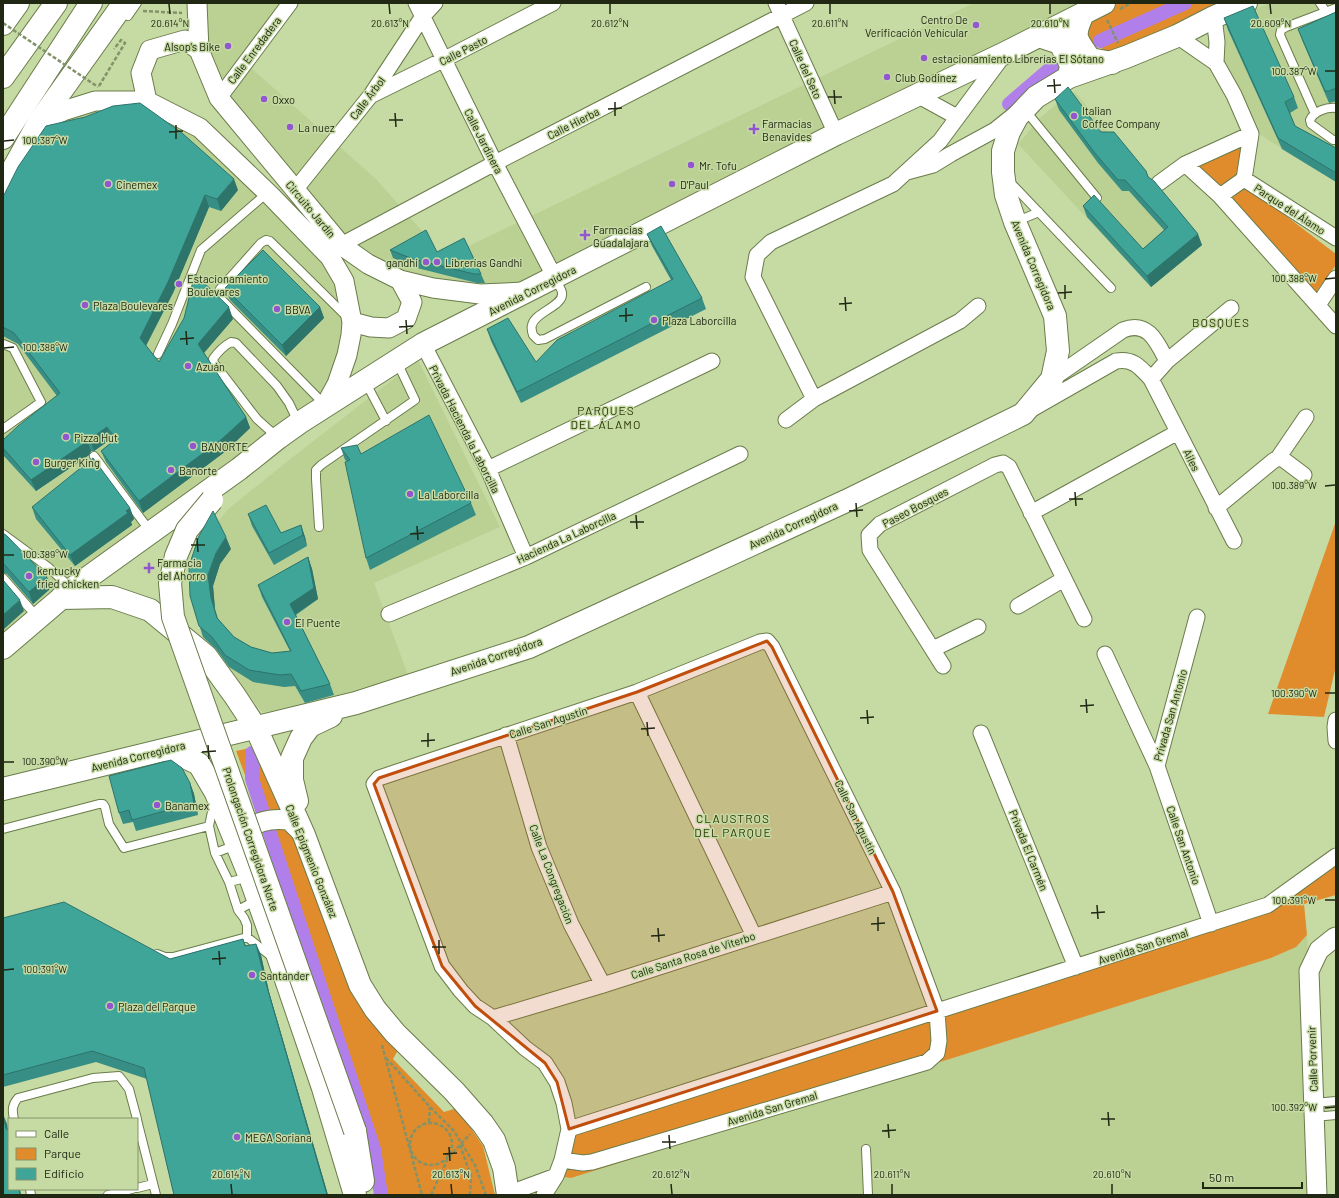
<svg xmlns="http://www.w3.org/2000/svg" width="1339" height="1198" font-family="Barlow,sans-serif">
  <style>
    .built { fill: #bbd194 }
    .green { fill: #e08c2c }
    .lines { fill: none; stroke-linecap: round; stroke-linejoin: round }
    .canal { stroke: #b17fe9; stroke-width: 14 }
    .service-casing { stroke: #6a7c4a; stroke-width: 10 }
    .minor-casing { stroke: #6a7c4a; stroke-width: 17 }
    .tertiary-casing { stroke: #6a7c4a; stroke-width: 21 }
    .secondary-casing { stroke: #6a7c4a; stroke-width: 24 }
    .primary-casing { stroke: #6a7c4a; stroke-width: 24 }
    .path { stroke: #829269; stroke-width: 2.5; stroke-dasharray: 4 2; stroke-linecap: butt }
    .service { stroke: #fff; stroke-width: 8 }
    .minor { stroke: #fff; stroke-width: 15 }
    .tertiary { stroke: #fff; stroke-width: 19 }
    .secondary { stroke: #fff; stroke-width: 22 }
    .primary { stroke: #fff; stroke-width: 22 }
    .secondary-bridge-casing { stroke: #6a7c4a; stroke-width: 24; stroke-linecap: butt }
    .path-bridge { stroke: #829269; stroke-width: 2.5; stroke-dasharray: 4 2; stroke-linecap: butt }
    .secondary-bridge { stroke: #fff; stroke-width: 22 }
    .wall { fill: #378e84 }
    .shaded-wall { fill: #2d746b }
    .building { fill: #40a599; stroke: #2d746b }
    .marked { fill: #c04f0d; fill-opacity: 0.2; stroke: #c04f0d; stroke-width: 3; stroke-linejoin: round }
    .ticks { fill: none; stroke: #202813; stroke-width: 1.5 }
    .poi-dot { fill: #9257ce; stroke: #c6daa4; stroke-width: 1.5 }
    .labels { text-anchor: middle; dominant-baseline: central; stroke-width: 3; stroke-linejoin: round; paint-order: stroke }
    .poi-label { font-size: 11px; fill: #202813; stroke: #c6daa4; text-anchor: start }
    .street-label { font-size: 11px; fill: #202813; stroke: #c6daa4 }
    .neighbourhood-label { font-size: 12px; letter-spacing: 1px; fill: #2e3c09; stroke: #c6daa4 }
    .ticks-label { font-size: 10px; text-anchor: middle; fill: #202813; stroke: #c6daa4; stroke-width: 3; stroke-linejoin: round; paint-order: stroke }
  </style>
  <rect width="100%" height="100%" fill="#c6daa4"/>
  <path class="built" d="M197,3H281L241,59L376,179L429,239L440,260L974,3H1104L527,292L480,294L368,264L219,98Z
    M1269,3H1336V182L1282,149L1258,133L1222,56L1220,26Z
    M1075,92L1202,245L1151,287L1018,144L1040,118L1068,94Z
    M95,101L200,128L330,257L352,322L337,384L3,648V187L39,122Z
    M418,360L500,527L374,583L408,675L334,696L309,710L262,712L204,639L194,608L217,523L227,510L289,460Z
    M1307,935L1309,971L1317,1195H544L556,1176L571,1178L1271,958L1295,947Z"/>
  <path class="green" d="M1119,3H1226L1109,53L1086,39L1090,18Z
    M1243,143L1239,180L1336,254V265L1314,295L1194,163Z
    M1336,521V666L1324,717L1268,714Z
    M260,746L303,853L336,955L364,1007L399,1048L393,1059L444,1112L457,1108L483,1146L495,1195H376L372,1179L375,1151L312,955L236,751Z
    M1336,856V895L1304,904L1307,935L1296,947L1271,958L571,1178L556,1176L569,1129L1268,906Z"/>
  <g class="lines">
    <path class="canal" d="M1100,41L1185,3
      M1009,104L1059,61
      M252,753V779L374,1149L381,1195"/>
    <defs>
      <path id="service" d="M1320,3L1326,12
        M128,16L137,3
        M1336,108C1327,107 1314,111 1310,120L1311,124L1333,140H1336
        M1025,110L1097,198
        M1315,114L1280,35L1281,30L1286,27L1336,8
        M1009,181L1111,288
        M1015,222L1039,212
        M555,279C557,283 562,289 562,293C564,306 535,312 532,325C531,328 532,332 533,335L538,340L545,339L646,287
        M3,344L13,348L41,402L3,429
        M158,354L172,324L201,250L267,193
        M366,383L386,421
        M325,405L222,300L218,294L220,289L261,243L266,240L270,241L347,317
        M277,437L257,419L214,363L213,359C217,353 224,346 231,342L236,343L277,386L289,403L298,422
        M94,456L150,531
        M319,527L316,479V470L321,465L415,400L397,362
        M3,534L48,567L71,588
        M3,578L38,618
        M214,802L209,826L215,853L229,882L238,910L244,918L247,925V937L272,957
        M3,829L99,804H103L105,807L109,824L124,848L209,826
        M215,853L236,845
        M229,882L250,877
        M238,910L257,900
        M157,954L165,957H173L247,937
        M1314,1103L1336,1101
        M1314,1117L1336,1115
        M14,1119C12,1110 12,1105 18,1098L93,1078L119,1076L129,1089L137,1119
        M137,1120L156,1195
        M866,1149L868,1195
        M137,1188L153,1184
        M30,1189L31,1195
        M108,1195L132,1189"/>
      <path id="minor" d="M416,3L495,163L555,278
        M776,3L836,134
        M1214,17L1217,42L1216,63
        M1177,36L1216,63L1234,95L1251,134L1244,179L1220,196
        M372,95L443,60L553,3
        M917,95L957,117
        M219,98L290,3
        M1185,164L1220,196L1336,326
        M907,172L933,165L951,154L995,130L1015,114
        M1244,179L1336,238
        M1159,183L1185,164L1251,134
        M295,190L371,95L423,16L435,3
        M341,245L495,163L806,3
        M1318,305L1336,278
        M423,344L488,469L526,557
        M1052,379L1123,330C1148,320 1157,342 1167,361
        M1151,379L1167,361L1231,308
        M814,399L753,277L757,255L771,242L893,184L940,141L1003,56
        M1032,409L1116,361C1133,358 1140,367 1151,379L1234,541
        M786,420L814,399L960,321L978,306
        M1278,458L1306,417
        M488,469L712,361
        M1216,508L1273,461L1278,458L1284,460L1304,475
        M1031,513L1178,432
        M1018,606L1064,579
        M389,614L526,557L740,454
        M933,649L978,627
        M1105,654L1157,766L1211,924
        M943,666L870,550L869,535L880,524L995,465L1003,463L1009,467L1084,619
        M637,692L754,936
        M1336,720L1335,727L1336,741
        M981,733L1076,967
        M506,735L539,847L571,924L603,985
        M1157,766L1197,617
        M493,1018L603,985L893,892
        M569,1129L1268,905L1336,856
        M508,1192L518,1190L556,1176
        M544,1195L556,1176L562,1160L569,1129L564,1103L557,1082L545,1063L525,1048L493,1018L475,1006L461,991L442,966L374,784L379,778L637,692L760,642L767,641L772,647L893,892L937,1011L939,1041L937,1053L927,1062L592,1162L583,1163L562,1160"/>
      <path id="tertiary" d="M197,3L199,50L219,98L341,245L368,264L400,280L433,288L480,294L524,292
        M147,101L141,73L150,50L185,40L199,50
        M39,122L63,111L95,101H147L200,128L271,196L330,257L344,281L352,322L351,335L347,355L337,384L325,406
        M352,322L371,327L389,328L406,319L412,302L400,280
        M240,839C250,821 271,818 289,820L303,834
        M1317,1195L1309,971L1319,950L1334,938L1336,937"/>
      <path id="secondary" d="M1083,14C1072,38 1076,38 1090,59L1112,63
        M3,24L18,3
        M1039,36L1060,43L1071,65L1069,77
        M3,187L39,122L124,3
        M61,598L112,597L150,610L206,656L235,696L256,728L304,835L360,985L375,1009L395,1033L454,1091L483,1124L494,1140L504,1168L508,1195
        M3,648L72,589L239,469L278,438L299,423L423,344L836,134L1005,53L1104,3
        M168,749L199,764L216,793L250,877L281,965L323,1088L355,1195
        M3,789L356,703L529,647L846,501L1023,414L1052,379L1058,351L1055,316L1015,222L1006,195L1003,172V151L1009,132L1017,117L1036,97L1069,77L1126,57L1177,36L1214,17L1246,3
        M297,801L292,780V758L301,738L310,726L331,716
        M355,1131L363,1181"/>
      <path id="primary" d="M3,77L56,3
        M3,138L91,3"/>
    </defs>
    <use href="#service" class="service-casing"/>
    <use href="#minor" class="minor-casing"/>
    <use href="#tertiary" class="tertiary-casing"/>
    <use href="#secondary" class="secondary-casing"/>
    <use href="#primary" class="primary-casing"/>
    <path class="path" d="M1120,9L1131,3
      M143,11L182,13
      M1107,20L1118,43
      M99,86L125,43L121,40L114,49
      M382,1045L422,1195
      M386,1058L430,1107L454,1131L475,1165L486,1195
      M429,1122L430,1107
      M410 1144a21 21 0 1 1 42 0a21 21 0 1 1-42 0Z
      M460,1145L471,1176L470,1195
      M431,1195L448,1158L470,1134"/>
    <use href="#service" class="service"/>
    <use href="#minor" class="minor"/>
    <use href="#tertiary" class="tertiary"/>
    <use href="#secondary" class="secondary"/>
    <use href="#primary" class="primary"/>
    <defs>
      <path id="secondary-bridge" d="M212,500L187,530L176,556L170,583L173,617L355,1131"/>
    </defs>
    <use href="#secondary-bridge" class="secondary-bridge-casing"/>
    <path class="path-bridge" d="M3,23L98,87"/>
    <use href="#secondary-bridge" class="secondary-bridge"/>
  </g>
  <path class="wall" d="M1336,12V101L1333,102L1329,103L1302,40L1298,29Z
    M1224,18L1294,97L1298,108L1290,113L1295,126L1336,148V182L1282,149L1228,30Z
    M1055,99L1101,132L1146,171L1149,178L1202,245L1151,287L1087,217L1083,206L1143,249L1164,230L1129,191H1122L1098,163L1059,110Z
    M238,190L221,211L209,207L173,293L146,346L159,362L233,319L204,353L246,417L250,428L226,451L143,513L106,462L101,451L113,441L111,439L94,451H91L89,455L36,491L3,455V440L57,396L18,344L3,336V197Z
    M647,234L702,298L706,309L521,403L491,341L487,329L536,362L671,280L652,246Z
    M390,250L437,252L481,274L485,283H477L417,268L393,258Z
    M225,288L320,307L324,318L286,356L230,300Z
    M341,448L361,454L471,503L476,515L370,570L366,558L347,461L345,460Z
    M32,507L130,508L134,519L131,522L132,525L75,566L36,519Z
    M248,514L281,533L301,525L305,537L307,546L274,565L252,526Z
    M3,533L47,577L51,588L33,604L7,574L4,573H3Z
    M231,549L220,564L213,586L215,609L218,619L234,637L251,647L272,653L290,651L262,597L258,585L308,557L312,569L318,599L296,615L330,684L334,695L305,703L295,686L284,687L253,682L229,667L216,649L203,637L190,596Z
    M190,783L194,794L198,815L136,831L133,822L123,824L119,813Z
    M3,918L170,959L243,939L246,946L256,944L261,955L269,992L328,1195H174L147,1079L96,1062L3,1087Z"/>
  <path class="shaded-wall" d="M234,179L238,190L221,211L217,199Z
    M205,195L209,207L173,293L144,349L140,338Z
    M1198,234L1202,245L1151,287L1147,276Z
    M229,307L233,319L202,355L198,344Z
    M320,307L324,318L286,356L282,345Z
    M246,417L250,428L226,451L143,513L139,501Z
    M107,427L111,439L94,451L90,439Z
    M87,440L91,451L89,455L36,491L31,480Z
    M130,508L134,519L131,522L132,525L75,566L70,555Z
    M301,525L305,537L307,546L303,535Z
    M226,537L231,549L220,564L213,586L215,609L222,629L211,598L208,575L216,553Z
    M308,557L312,569L318,599L294,615L290,604Z
    M47,577L51,588L33,604L29,592Z
    M20,600L24,611L3,630V615Z
    M190,783L194,794L198,815L194,803Z
    M256,944L261,955L269,992L328,1195H327L265,980Z
    M3,1114L7,1124L9,1135L6,1129Z
    M19,1189H20L21,1195H20Z"/>
  <path class="building" d="M1253,6L1294,97L1285,102L1295,126L1336,148V173L1278,138L1224,18Z
    M1336,12V88L1329,91H1325L1298,29Z
    M1068,87L1101,132H1114L1146,171L1148,177L1154,181L1198,234L1147,276L1083,206L1094,195L1143,249L1168,227L1125,180H1118L1094,152L1055,99Z
    M140,103L182,133L234,179L217,199L205,195L168,282L140,338L159,362L184,318L195,274L229,307L198,344L246,417L222,439L139,501L101,451L116,439L107,427L90,439L87,440L85,443L31,480L3,448V440L18,426L60,393L14,333L3,327V197L18,167L46,126L85,117L113,106Z
    M661,226L702,298L517,392L487,329L508,318L536,362L557,340L673,279L647,234Z
    M426,230L437,252L464,238L481,274H474L413,259L390,250Z
    M263,250L320,307L282,345L225,288Z
    M429,415L471,503L366,558L345,462L350,460L341,448L357,445L361,454Z
    M93,458L130,508L126,511L128,513L70,555L32,507Z
    M266,505L281,533L301,525L303,535L269,553L248,514Z
    M213,511L226,537L216,553L208,575L211,598L217,618L234,637L251,647L272,653L291,651L258,585L308,557L314,588L290,604L330,684L301,691L291,674L280,675L249,670L225,655L212,637L199,626L190,596L189,566L199,536Z
    M3,533L7,536L47,577L29,592L3,563Z
    M3,580L20,600L3,615Z
    M171,760L182,768L190,783L194,803L132,820L129,810L119,813L109,776Z
    M64,902L170,959L243,939L245,946L256,944L265,980L327,1195H174L144,1068L92,1051L3,1075V918Z
    M3,1115L6,1129L9,1130V1189H19L20,1195H3Z"/>
  <path class="marked" d="M767,641L772,647L893,892L937,1011L569,1129L557,1082L545,1063L475,1006L442,966L374,784L379,778L637,692Z"/>
  <path class="ticks" d="M169,4L170,14M389,4L390,14M610,4V14M830,4V14M1050,4V14M1270,4L1271,14M1325,71H1335M1054,79L1055,93M1047,86L1061,85M834,90L835,104M828,97H842M615,102V116M608,109L622,108M395,113L396,127M389,120H403M176,125V139M169,132L183,131M4,141L14,140M1325,279L1335,278M1065,285V299M1058,293L1072,292M845,297L846,311M839,304L852,303M626,308V322M619,316L633,315M406,320L407,334M399,327L413,326M186,331L187,345M180,339L194,338M4,348L14,347M1325,486L1335,485M1075,492L1076,506M1069,499H1083M856,503L857,517M849,511L863,510M636,515L637,529M630,522H644M417,526L418,540M410,534L424,533M197,538L198,552M191,545H205M4,555H14M1325,693H1335M1086,699L1087,713M1080,706L1094,705M867,710L868,724M860,718L874,717M647,722L648,736M641,729L655,728M428,733V747M421,741L435,740M208,745L209,759M202,752L216,751M4,762H14M1325,900H1335M1097,905L1098,919M1091,913L1105,912M878,917V931M871,924L885,923M658,928L659,942M651,936L665,935M439,940V954M432,947H446M219,951L220,965M212,959L226,958M4,970L14,969M1325,1108L1335,1107M1108,1112L1109,1126M1101,1119H1115M888,1124L889,1138M882,1131L896,1130M669,1135L670,1149M662,1142H676M449,1147L450,1161M443,1154L457,1153M231,1184L232,1194M451,1184L452,1194M671,1184L672,1194M892,1184V1194M1112,1184V1194"/>
  <g class="poi-dot">
    <circle cx="976" cy="25" r="4"/>
    <circle cx="228" cy="46" r="4"/>
    <circle cx="924" cy="58" r="4"/>
    <circle cx="887" cy="77" r="4"/>
    <circle cx="264" cy="99" r="4"/>
    <circle cx="1074" cy="116" r="4"/>
    <circle cx="290" cy="127" r="4"/>
    <path d="M752 123h4v4h4v4h-4v4h-4v-4h-4v-4h4z"/>
    <circle cx="691" cy="165" r="4"/>
    <circle cx="108" cy="184" r="4"/>
    <circle cx="672" cy="184" r="4"/>
    <path d="M583 229h4v4h4v4h-4v4h-4v-4h-4v-4h4z"/>
    <circle cx="426" cy="262" r="4"/>
    <circle cx="437" cy="262" r="4"/>
    <circle cx="179" cy="284" r="4"/>
    <circle cx="85" cy="305" r="4"/>
    <circle cx="277" cy="309" r="4"/>
    <circle cx="654" cy="320" r="4"/>
    <circle cx="188" cy="366" r="4"/>
    <circle cx="66" cy="437" r="4"/>
    <circle cx="193" cy="446" r="4"/>
    <circle cx="36" cy="462" r="4"/>
    <circle cx="171" cy="470" r="4"/>
    <circle cx="410" cy="494" r="4"/>
    <path d="M147 562h4v4h4v4h-4v4h-4v-4h-4v-4h4z"/>
    <circle cx="29" cy="576" r="4"/>
    <circle cx="287" cy="622" r="4"/>
    <circle cx="157" cy="805" r="4"/>
    <circle cx="252" cy="975" r="4"/>
    <circle cx="110" cy="1006" r="4"/>
    <circle cx="237" cy="1137" r="4"/>
  </g>
  <g class="labels">
    <g class="poi-label">
      <text x="968" y="19" text-anchor="end">Centro De<tspan x="968" dy="13">Verificación Vehícular</tspan></text>
      <text x="220" y="46" text-anchor="end">Alsop's Bike</text>
      <text x="932" y="58">estacionamiento Librerías El Sótano</text>
      <text x="895" y="77">Club Godinez</text>
      <text x="272" y="99">Oxxo</text>
      <text x="1082" y="110">Italian<tspan x="1082" dy="13">Coffee Company</tspan></text>
      <text x="762" y="123">Farmacias<tspan x="762" dy="13">Benavides</tspan></text>
      <text x="298" y="127">La nuez</text>
      <text x="699" y="165">Mr. Tofu</text>
      <text x="116" y="184">Cinemex</text>
      <text x="680" y="184">D'Paul</text>
      <text x="593" y="229">Farmacias<tspan x="593" dy="13">Guadalajara</tspan></text>
      <text x="418" y="262" text-anchor="end">gandhi</text>
      <text x="445" y="262">Librerías Gandhi</text>
      <text x="187" y="278">Estacionamiento<tspan x="187" dy="13">Boulevares</tspan></text>
      <text x="93" y="305">Plaza Boulevares</text>
      <text x="285" y="309">BBVA</text>
      <text x="662" y="320">Plaza Laborcilla</text>
      <text x="196" y="366">Azuán</text>
      <text x="74" y="437">Pizza Hut</text>
      <text x="201" y="446">BANORTE</text>
      <text x="44" y="462">Burger King</text>
      <text x="179" y="470">Banorte</text>
      <text x="418" y="494">La Laborcilla</text>
      <text x="157" y="562">Farmacia<tspan x="157" dy="13">del Ahorro</tspan></text>
      <text x="37" y="570">kentucky<tspan x="37" dy="13">fried chicken</tspan></text>
      <text x="295" y="622">El Puente</text>
      <text x="165" y="805">Banamex</text>
      <text x="260" y="975">Santander</text>
      <text x="118" y="1006">Plaza del Parque</text>
      <text x="245" y="1137">MEGA Soriana</text>
    </g>
    <g class="street-label">
      <text transform="translate(254 50) rotate(-53)">Calle Enredadera</text>
      <text transform="translate(463 50) rotate(-27)">Calle Pasto</text>
      <text transform="translate(806 69) rotate(66)">Calle del Seto</text>
      <text transform="translate(367 98) rotate(-53)">Calle Árbol</text>
      <text transform="translate(573 123) rotate(-27)">Calle Hierba</text>
      <text transform="translate(484 141) rotate(63)">Calle Jardinera</text>
      <text transform="translate(311 209) rotate(50)">Circuito Jardín</text>
      <text transform="translate(1290 209) rotate(33)">Parque del Álamo</text>
      <text transform="translate(1034 265) rotate(67)">Avenida Corregidora</text>
      <text transform="translate(532 290) rotate(-27)">Avenida Corregidora</text>
      <text transform="translate(465 429) rotate(63)">Privada Hacienda la Laborcilla</text>
      <text transform="translate(1192 460) rotate(64)">Ailes</text>
      <text transform="translate(915 507) rotate(-28)">Paseo Bosques</text>
      <text transform="translate(793 525) rotate(-25)">Avenida Corregidora</text>
      <text transform="translate(566 537) rotate(-25)">Hacienda La Laborcilla</text>
      <text transform="translate(496 656) rotate(-19)">Avenida Corregidora</text>
      <text transform="translate(1170 715) rotate(-74)">Privada San Antonio</text>
      <text transform="translate(548 722) rotate(-18)">Calle San Agustín</text>
      <text transform="translate(138 756) rotate(-14)">Avenida Corregidora</text>
      <text transform="translate(856 817) rotate(64)">Calle San Agustín</text>
      <text transform="translate(251 839) rotate(71)">Prolongación Corregidora Norte</text>
      <text transform="translate(1184 845) rotate(71)">Calle San Antonio</text>
      <text transform="translate(1029 850) rotate(68)">Privada El Carmén</text>
      <text transform="translate(312 861) rotate(68)">Calle Epigmenio González</text>
      <text transform="translate(552 874) rotate(69)">Calle La Congregación</text>
      <text transform="translate(1143 946) rotate(-18)">Avenida San Gremal</text>
      <text transform="translate(693 955) rotate(-18)">Calle Santa Rosa de Viterbo</text>
      <text transform="translate(1312 1059) rotate(-92)">Calle Porvenir</text>
      <text transform="translate(772 1108) rotate(-17)">Avenida San Gremal</text>
    </g>
    <g class="neighbourhood-label">
      <text x="1221" y="322">BOSQUES</text>
      <text x="606" y="410">PARQUES<tspan x="606" dy="14">DEL ÁLAMO</tspan></text>
      <text x="733" y="818">CLAUSTROS<tspan x="733" dy="14">DEL PARQUE</tspan></text>
    </g>
  </g>
  <g class="ticks-label">
    <text x="170" y="27">20.614°N</text>
    <text x="390" y="27">20.613°N</text>
    <text x="610" y="27">20.612°N</text>
    <text x="830" y="27">20.611°N</text>
    <text x="1050" y="27">20.610°N</text>
    <text x="1271" y="27">20.609°N</text>
    <text x="1294" y="75">100.387°W</text>
    <text x="45" y="144">100.387°W</text>
    <text x="1294" y="282">100.388°W</text>
    <text x="45" y="351">100.388°W</text>
    <text x="1294" y="489">100.389°W</text>
    <text x="45" y="558">100.389°W</text>
    <text x="1294" y="697">100.390°W</text>
    <text x="45" y="765">100.390°W</text>
    <text x="1294" y="904">100.391°W</text>
    <text x="45" y="973">100.391°W</text>
    <text x="1294" y="1111">100.392°W</text>
    <text x="231" y="1178">20.614°N</text>
    <text x="451" y="1178">20.613°N</text>
    <text x="671" y="1178">20.612°N</text>
    <text x="892" y="1178">20.611°N</text>
    <text x="1112" y="1178">20.610°N</text>
  </g>
  <rect width="1339" height="1198" fill="none" stroke="#202813" stroke-width="8"/>
  <rect x="8" y="1118" width="130" height="72" fill="#c6daa4" stroke="#84936a"/>
  <rect x="16" y="1131" width="20" height="6" fill="#ffffff" stroke="#84936a"/>
  <text x="44" y="1138" font-size="12" fill="#202813">Calle</text>
  <rect x="16" y="1148" width="20" height="12" fill="#e08c2c" stroke="#84936a"/>
  <text x="44" y="1158" font-size="12" fill="#202813">Parque</text>
  <rect x="16" y="1168" width="20" height="12" fill="#40a599" stroke="#84936a"/>
  <text x="44" y="1178" font-size="12" fill="#202813">Edificio</text>
  <path d="M1203 1182v6h99v-6" fill="none" stroke="#202813" stroke-width="2"/>
  <text x="1209" y="1182" font-size="12" fill="#202813" stroke="#c6daa4" stroke-width="3" paint-order="stroke">50 m</text>
</svg>
